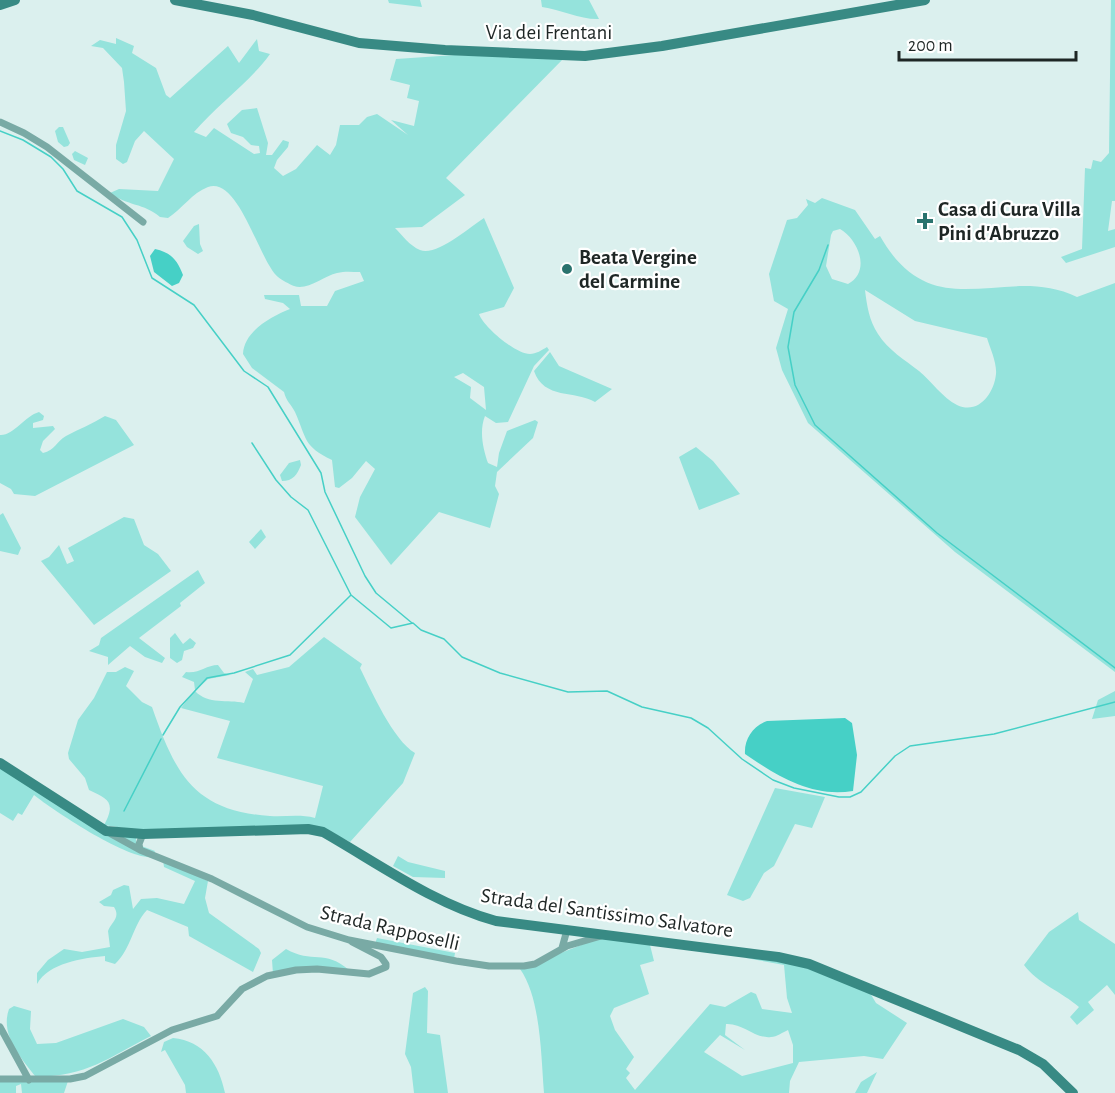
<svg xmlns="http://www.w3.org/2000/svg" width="1115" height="1093" font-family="'Alegreya Sans',sans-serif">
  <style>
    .green { fill: #95e3dc; fill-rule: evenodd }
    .water { fill: #46d0c6 }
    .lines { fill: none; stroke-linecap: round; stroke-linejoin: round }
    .stream { stroke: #46d0c6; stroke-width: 1.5 }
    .street { stroke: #79aaa5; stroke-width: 7 }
    .secondary { stroke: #388a84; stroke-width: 10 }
    .poi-dot { fill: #2a736e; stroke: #fff; stroke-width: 2 }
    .labels { text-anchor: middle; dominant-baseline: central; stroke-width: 4.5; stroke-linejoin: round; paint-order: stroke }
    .street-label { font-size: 21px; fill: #1e2625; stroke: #fff }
    .poi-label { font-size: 21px; font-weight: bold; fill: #1e2625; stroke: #fff; text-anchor: start }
  </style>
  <rect width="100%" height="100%" fill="#dbf0ee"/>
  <path class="green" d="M388,0H420L422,7L389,3Z
    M541,0H589L599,19C582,20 561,10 542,7Z
    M1111,0H1115V201H1112L1108,231L1115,229V247L1066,263L1061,257L1082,249L1085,168L1091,169L1093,160L1101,162L1109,153Z
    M116,38L134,46L132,53L156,68L166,95L170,98L228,46L239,63L257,39L259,51L270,54C250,82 217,105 194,132L206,137L214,128L254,154L260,153L259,146L251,145L243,137L231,133L227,124L242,110L257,108L268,143L266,155H272L283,140L289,142L288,147L277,160L274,168L283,176L296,169L317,145L330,155L336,145L340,125H359L367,117L377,114L408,135L391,120L414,126L419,101L407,98L410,85L390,80L396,59L455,55L564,58L446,178L465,195L422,227L395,228C402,235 410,246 420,250C436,257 470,227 484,218L514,288L504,307L479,314C483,326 515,354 530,354C536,354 542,350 547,347L549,350L534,366L508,422L496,423L485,416C479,431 483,449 488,463L497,467L499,453L507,431L535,420L538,422L533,438L497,472L495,486L499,494L490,528L439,512L391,565L355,517L360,497L375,469L366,461L352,478L339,488L335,487L332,460C303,446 307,439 295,412C291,404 286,401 284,392L252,368L243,354C244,331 272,316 290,309L283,303L265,299L264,295H299L301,306H327L335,291L364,281L360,272C352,272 345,271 337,273C324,276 307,291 294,286C289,284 282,280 278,277C259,261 239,176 208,187C192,193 182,209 168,218L160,217C144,203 127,206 110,193L119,189L158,191L174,159L144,131L135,141L127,162L123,164L116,159V145L126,111L124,82L122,68L103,48L91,46L100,40L116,44ZM463,373L484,387L486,410L470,398L471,387L454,377Z
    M59,127H63L70,143L68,146L64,147L58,142L55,131Z
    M75,151L88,158L85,165L74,160L72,154Z
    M822,198L855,210L875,239L880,236C934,331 1004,262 1077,297L1115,283V672L955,552L808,423L782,370L776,348L788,309L774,301L769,274L787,220L797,218L808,205L806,199L815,203ZM840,229C859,240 871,272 848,284L832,279L826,266L831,235L833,231ZM865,290L915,321L987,338C990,348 997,363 996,374C994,394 978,415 957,405C943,398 931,381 919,371C905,360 888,350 878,334C869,320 867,306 865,290Z
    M199,224L200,244L203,251L198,254L187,247L183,241L194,226Z
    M550,352L559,366L612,389L595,402C575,390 544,400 534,371Z
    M39,412L44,416L43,420L33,423V428L53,426L55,429L43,441L40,450L43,453C55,450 56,442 66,436C79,429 92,424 105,416L116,420L134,445L35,496L14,494L11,489L0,483V435C13,436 25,416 39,412Z
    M696,447L713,461L740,494L699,510L679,457Z
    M300,460L301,465C297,475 293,481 282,481L280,475L289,463Z
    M3,513L21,548L18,555L0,551V515Z
    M124,517L134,519L144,545L158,554L171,571L94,625L41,561L49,557L59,545L67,564L74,561L68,548Z
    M261,529L266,537L255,549L249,542Z
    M198,570L205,583L180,603L181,606L139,638L165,658L162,663L145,657L130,646L108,665V657L89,651L99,645L101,638Z
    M175,633L183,644L190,638L196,643L193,648L184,651L182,660L177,663L170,658V638Z
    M324,637L362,664L360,668C372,692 393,740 415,753L403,783L350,842L327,830L269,826L137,830L104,825C116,803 109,799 89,790L85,778L69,759L68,753L78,720L94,698L107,672H116L125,667L134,671L126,686L142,702L152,707C175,773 193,811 270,816C286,817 300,814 315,818L323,786L217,758L230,721L181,708L195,690L194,682L182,677L186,672C199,674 206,665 218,665L224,673L230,675L208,679L195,691C208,705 228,699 244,703L253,679L245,672L253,669L257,675L289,667Z
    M1115,691V716L1092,719L1098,700Z
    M0,767L83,820L136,835V844L155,851L152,857C128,860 54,811 34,795L22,815L18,813L13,821L0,813Z
    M775,788L825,797L812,828L795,824L774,866L764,873L750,898L743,901L727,895Z
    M398,856L408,862L445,871V878L413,877L393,866Z
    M163,860L208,881L205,898L209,913L259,949L261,953L253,972L189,936L188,927L147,910C132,926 132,948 115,964L105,961V956C82,958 49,963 37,984V973L48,960L64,949L82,952L110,947L108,931C111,922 121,918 114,907L104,906L99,902L111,895L113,890L124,885L129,886L133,909L141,899L157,898L184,904L195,881L164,867Z
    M1078,912L1079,920L1115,944V995L1107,985L1088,1002L1094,1010L1077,1025L1070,1017L1079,1007C1062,992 1037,983 1024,965L1049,932Z
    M604,936L649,941L654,961L640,965L649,994L614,1008L610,1016L615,1030L634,1057L626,1069L630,1073L626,1078L635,1090L710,1004L725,1007L751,992L756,994L762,1009L792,1013L787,998L784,965L746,958L772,959L819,971L870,993L876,1003L907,1023L883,1059L864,1056L799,1062L790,1081L789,1093H544C541,1057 541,998 520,969ZM726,1024C743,1023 755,1039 771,1037C777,1037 783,1032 788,1030L793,1045V1063L742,1076L704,1052L720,1035L745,1050L725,1035Z
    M377,938L455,953L454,959L375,944Z
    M286,949C312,964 325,949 349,970L314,968L273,974L272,960Z
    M425,987L428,991L427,1033L440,1035L448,1093H414L411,1067L405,1054L413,993Z
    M14,1006L31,1011L30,1029L37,1044L56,1043L123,1019L144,1027L151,1036C108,1058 87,1076 36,1077C20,1057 0,1034 9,1009Z
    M173,1038C204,1041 219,1064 225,1093H186L185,1085L165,1050L161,1052L164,1042Z
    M877,1072L867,1093H855L861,1082Z
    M0,1081H68L64,1093H22L21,1084L16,1086V1093H0Z"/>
  <path class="water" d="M155,249C172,253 177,260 183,275L179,283L172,286L154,272L150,256Z
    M845,718L852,723L857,755L853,791C812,798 777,776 745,754C744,739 753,726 767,721Z"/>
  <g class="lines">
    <path class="stream" d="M0,131L23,140L51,157L63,169L77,191L122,217L137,240L152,278L194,305L244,371L268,387L321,473L325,492L365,576L376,593L412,623
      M828,245L819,270L794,312L788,347L795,385L815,425L937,533L1115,668
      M252,443L276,480L291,497L308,510L351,595L391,628L413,623L421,630L444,639L462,657L500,673L568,692L607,691L642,707L691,718L708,728L742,759L773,780L794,788L839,797H850L861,792L895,756L910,746L994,734L1115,702
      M163,735L180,707L207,678L234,673L290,655L351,595
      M124,811L161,739"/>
    <path class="street" d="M0,122L24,133L47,147L143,222
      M111,834L140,850
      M143,834L139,844L140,850L212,879L307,927L349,940L456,961L489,966H524L535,964L567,946L601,936
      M562,948L567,930
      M0,1027L29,1080
      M0,1079H70L85,1076L172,1030L217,1016L242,989L267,976L296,970L317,969L369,974L386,967V964L381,957L352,942"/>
    <path class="secondary" d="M175,0L253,15L359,43L445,50L585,56L662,46L925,0
      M0,5L15,0
      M0,763L106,831L143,834L308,829L323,832C379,864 434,904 496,921L778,957L809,964L1019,1050L1043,1064L1073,1093"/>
  </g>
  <g class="poi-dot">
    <path d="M922 212h6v6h6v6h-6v6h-6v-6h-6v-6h6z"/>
    <circle cx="567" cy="269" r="6"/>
  </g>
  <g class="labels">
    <g class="street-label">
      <text x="549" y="32">Via dei Frentani</text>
      <text transform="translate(607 913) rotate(8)">Strada del Santissimo Salvatore</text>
      <text transform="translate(390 928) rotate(13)">Strada Rapposelli</text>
    </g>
    <g class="poi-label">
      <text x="938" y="209">Casa di Cura Villa<tspan x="938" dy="24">Pini d'Abruzzo</tspan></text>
      <text x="579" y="257">Beata Vergine<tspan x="579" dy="24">del Carmine</tspan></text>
    </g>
  </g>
  <path d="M899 51v9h177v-9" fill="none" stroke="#1e2625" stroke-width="3"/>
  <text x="908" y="51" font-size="18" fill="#1e2625" stroke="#ffffff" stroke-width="4.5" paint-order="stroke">200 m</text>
</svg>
